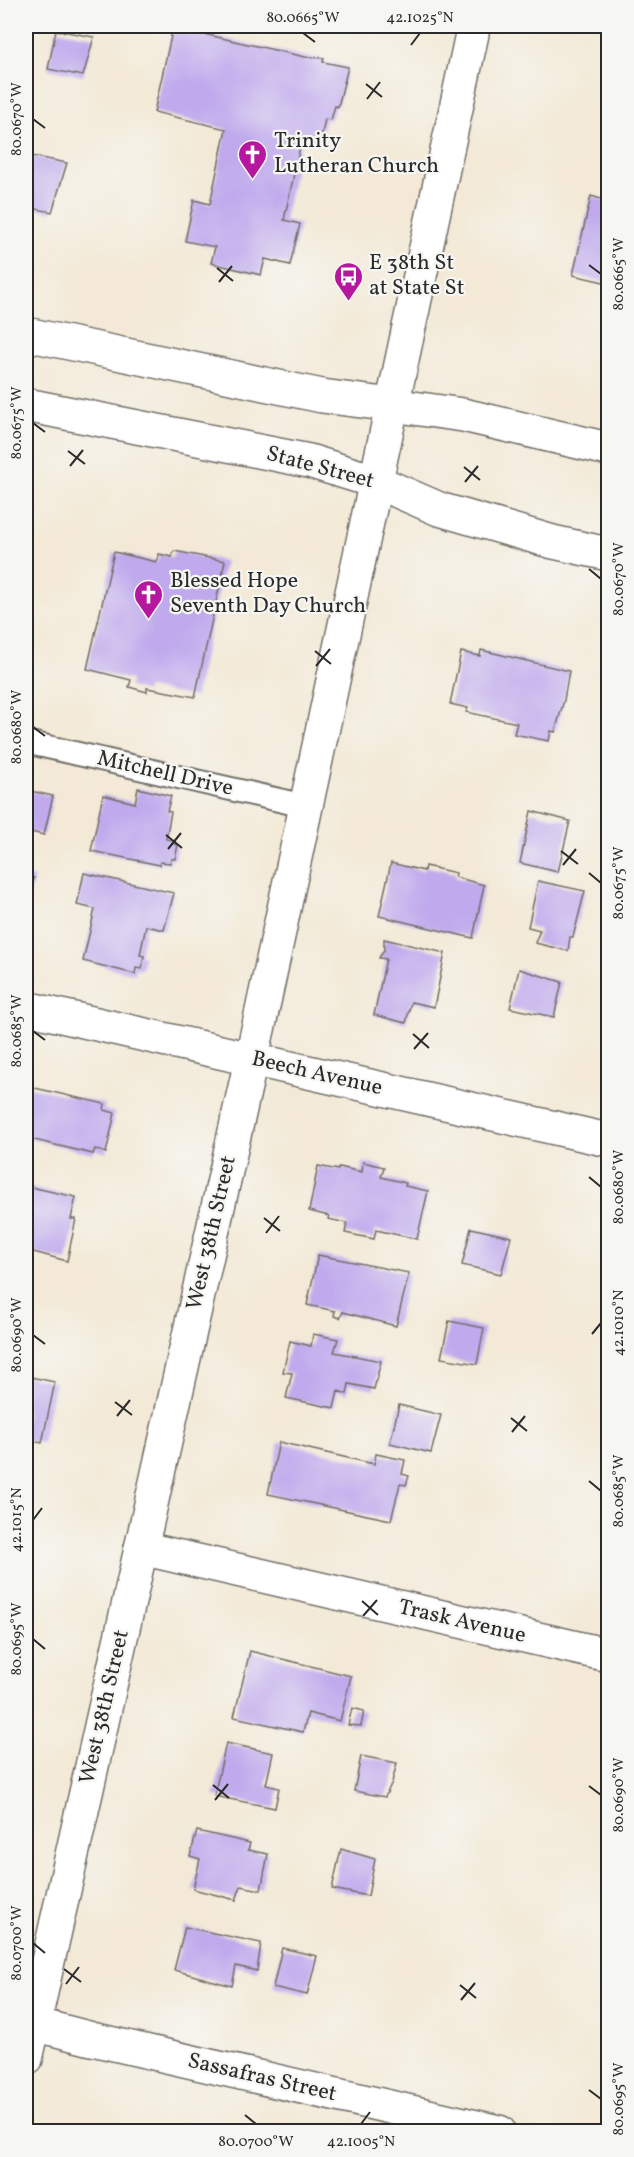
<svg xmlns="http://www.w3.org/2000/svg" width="634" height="2157" font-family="Vollkorn,serif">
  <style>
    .building { fill: #c0aaed }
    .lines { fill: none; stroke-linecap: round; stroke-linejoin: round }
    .lane-casing { stroke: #716e67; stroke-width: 26 }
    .street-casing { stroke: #716e67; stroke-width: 36 }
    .secondary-casing { stroke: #716e67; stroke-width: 36 }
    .lane { stroke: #fff; stroke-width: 22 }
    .street { stroke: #fff; stroke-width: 33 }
    .secondary { stroke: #fff; stroke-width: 33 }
    .ticks { fill: none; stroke: #2b2b2b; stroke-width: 2 }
    .labels { text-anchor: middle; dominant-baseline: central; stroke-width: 4.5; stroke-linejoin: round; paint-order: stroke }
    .poi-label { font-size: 22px; fill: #2b2b2b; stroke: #f6f6f2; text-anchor: start }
    .street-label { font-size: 22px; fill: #2b2b2b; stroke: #f6f6f2 }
    .neatline { fill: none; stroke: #2b2b2b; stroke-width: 2 }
    .ticks-label { font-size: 15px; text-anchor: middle; fill: #2b2b2b }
  </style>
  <rect width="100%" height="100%" fill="#f6f6f2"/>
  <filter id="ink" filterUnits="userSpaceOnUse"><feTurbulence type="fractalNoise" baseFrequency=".0167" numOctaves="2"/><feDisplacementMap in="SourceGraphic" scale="12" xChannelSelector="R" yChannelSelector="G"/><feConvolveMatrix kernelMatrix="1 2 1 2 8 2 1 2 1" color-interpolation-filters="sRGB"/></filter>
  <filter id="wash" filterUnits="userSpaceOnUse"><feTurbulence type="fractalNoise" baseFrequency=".008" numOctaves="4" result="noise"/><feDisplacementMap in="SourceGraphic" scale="24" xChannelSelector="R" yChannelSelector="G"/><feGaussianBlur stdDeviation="1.35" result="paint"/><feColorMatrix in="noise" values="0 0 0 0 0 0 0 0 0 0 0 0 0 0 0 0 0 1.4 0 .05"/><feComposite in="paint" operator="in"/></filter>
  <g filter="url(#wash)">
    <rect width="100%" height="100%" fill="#f3e9d6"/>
    <g id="blocks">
      <path class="building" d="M173,27L305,57L324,58L323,62L348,67L338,107L335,106L331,120L325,119L320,144L301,142L284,220L300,224L290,265L265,259L261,275L211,263L215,247L185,241L194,200L210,204L226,129L154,112Z
        M56,30L94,37L83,76L48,69Z
        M26,155L67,163L52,212L26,207Z
        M591,196L608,201V283L573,275Z
        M174,551L225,561L195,697L147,688V692L129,687L131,680L87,669L114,552L157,562L159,554L172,557Z
        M481,650L569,671L564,700L555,732L551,731L549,741L514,734L517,723L466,712L468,708L450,704L461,652L480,656Z
        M138,788L171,796L167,811L171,812L166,839L175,841L174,844L178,845L175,859H171L170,863L160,862V865L91,851L103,795L135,803Z
        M26,790L53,796L44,835L26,831Z
        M531,811L570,821L558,872L520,863Z
        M391,863L424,871L425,866L456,873L455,877L484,885L473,938L379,916Z
        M84,873L174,893L164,930L146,926L140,955L144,956L142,969L136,968L135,974L83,961L95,909L77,905Z
        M26,876L34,878L26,909Z
        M538,881L585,891L573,937H570L568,951L535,943L540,930L528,927Z
        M384,939L445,953L434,1007L411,1002L406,1023L374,1015L386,959L379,958L384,950Z
        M519,969L562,982L554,1017L510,1008Z
        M26,1086L105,1104L104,1110L115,1113L106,1153L95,1149L93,1154L26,1138Z
        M363,1162L384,1167L381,1177L406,1183L405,1186L428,1191L417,1239L376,1230L374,1239L345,1233L347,1223L328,1219L329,1216L309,1211L318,1166L338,1170L339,1167L362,1172Z
        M26,1186L76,1197L71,1219H76L67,1261L26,1250Z
        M471,1228L511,1237L501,1274L462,1265Z
        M318,1255L409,1273L396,1326L343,1312L340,1318L334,1316L335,1311L307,1305Z
        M449,1321L484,1328L477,1364L441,1358Z
        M313,1334L338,1339L334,1352L381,1361L374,1389L349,1384L347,1394L338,1391L334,1408L286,1398L292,1373L283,1372L290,1341L311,1346Z
        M26,1376L55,1382L42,1443L26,1440Z
        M399,1405L441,1415L431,1453L390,1443Z
        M279,1442L374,1464L376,1454L405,1460L402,1474L409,1476L406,1485L400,1484L391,1520L268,1494Z
        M250,1651L351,1676L340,1721L308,1713L303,1732L234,1717Z
        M352,1708L364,1711L361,1726L348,1725Z
        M226,1743L273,1753L266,1785L279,1788L275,1808L214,1796Z
        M361,1756L397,1763L392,1782L385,1797L354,1791Z
        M197,1831L250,1843L248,1850L268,1854L261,1890L241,1886L236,1900L193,1889L200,1859L190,1856Z
        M341,1849L375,1859L368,1896L332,1889Z
        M185,1927L261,1943L257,1971L236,1966L232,1986L174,1970Z
        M282,1948L317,1956L307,1995L273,1987Z"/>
    </g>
  </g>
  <g filter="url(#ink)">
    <use href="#blocks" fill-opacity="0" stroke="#716e67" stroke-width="1.5"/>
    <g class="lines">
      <defs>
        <path id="lane" d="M26,742L305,806"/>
        <path id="street" d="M392,405L463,415L608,449
          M377,482L439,509L553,542L608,554
          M26,1008L608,1140
          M141,1548L608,1655
          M26,2022L92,2039L499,2132"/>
        <path id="secondary" d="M26,334L322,396L392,405
          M26,405L309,461L377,482
          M26,2059L259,1025L472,34"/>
      </defs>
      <use href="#lane" class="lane-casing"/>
      <use href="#street" class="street-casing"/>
      <use href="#secondary" class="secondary-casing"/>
      <use href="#lane" class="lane"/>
      <use href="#street" class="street"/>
      <use href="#secondary" class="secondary"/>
    </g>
  </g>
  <path class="ticks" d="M303,33L315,42M411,45L420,33M366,84L382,97M367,99L380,82M33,119L45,128M589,265L601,274M217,268L233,281M219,282L232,266M33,423L45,432M68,451L85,464M70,466L83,450M464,467L480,480M465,482L478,466M589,569L601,579M315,651L331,664M316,666L330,649M33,727L45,736M166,835L182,848M168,849L181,833M561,851L578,864M563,865L576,849M589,873L601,883M33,1031L45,1040M413,1034L429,1048M414,1049L428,1033M589,1177L601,1187M264,1218L280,1231M266,1233L279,1216M592,1334L601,1323M33,1335L45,1344M115,1402L132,1415M117,1416L130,1400M511,1418L527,1431M512,1432L525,1416M589,1481L601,1491M33,1520L42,1508M362,1601L378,1615M363,1616L377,1600M33,1639L45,1649M213,1785L229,1798M589,1786L601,1795M215,1800L228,1784M33,1943L45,1953M64,1969L81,1982M66,1984L79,1967M460,1985L476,1998M461,2000L475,1983M589,2090L601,2099M245,2115L256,2124M361,2124L370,2112"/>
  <defs>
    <symbol id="church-pin" viewBox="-11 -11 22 30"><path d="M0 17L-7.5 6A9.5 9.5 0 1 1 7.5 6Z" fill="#b5179e" stroke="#f6f6f2"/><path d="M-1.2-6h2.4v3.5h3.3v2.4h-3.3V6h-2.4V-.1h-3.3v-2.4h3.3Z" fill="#fff"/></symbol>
    <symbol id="bus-pin" viewBox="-11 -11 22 30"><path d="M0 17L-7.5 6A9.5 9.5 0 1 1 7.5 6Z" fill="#b5179e" stroke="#f6f6f2"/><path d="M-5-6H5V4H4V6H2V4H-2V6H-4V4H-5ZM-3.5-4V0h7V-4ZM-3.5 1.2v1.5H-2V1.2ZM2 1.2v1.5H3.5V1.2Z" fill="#fff"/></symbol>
  </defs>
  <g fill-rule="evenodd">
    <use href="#church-pin" x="236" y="138" width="33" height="45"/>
    <use href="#bus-pin" x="332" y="260" width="33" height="45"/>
    <use href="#church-pin" x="132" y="578" width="33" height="45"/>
  </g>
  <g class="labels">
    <g class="poi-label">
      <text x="274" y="141">Trinity<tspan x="274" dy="25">Lutheran Church</tspan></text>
      <text x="369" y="263">E 38th St<tspan x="369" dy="25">at State St</tspan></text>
      <text x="170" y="581">Blessed Hope<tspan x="170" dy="25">Seventh Day Church</tspan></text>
    </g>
    <g class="street-label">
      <text transform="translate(320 468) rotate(15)">State Street</text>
      <text transform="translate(165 774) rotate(13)">Mitchell Drive</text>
      <text transform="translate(317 1074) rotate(13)">Beech Avenue</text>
      <text transform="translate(212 1233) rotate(-77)">West 38th Street</text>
      <text transform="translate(462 1622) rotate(13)">Trask Avenue</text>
      <text transform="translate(105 1707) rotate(-77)">West 38th Street</text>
      <text transform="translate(262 2078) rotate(13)">Sassafras Street</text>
    </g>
  </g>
  <rect width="634" height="2157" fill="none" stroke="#f6f6f2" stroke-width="66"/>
  <rect x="33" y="33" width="568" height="2091" class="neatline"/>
  <g class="ticks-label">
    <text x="303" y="22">80.0665°W</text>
    <text x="420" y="22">42.1025°N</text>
    <text transform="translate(16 119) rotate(-90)" y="5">80.0670°W</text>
    <text transform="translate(618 274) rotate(-90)" y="5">80.0665°W</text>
    <text transform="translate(16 423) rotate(-90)" y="5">80.0675°W</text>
    <text transform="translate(618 579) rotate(-90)" y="5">80.0670°W</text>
    <text transform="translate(16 727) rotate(-90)" y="5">80.0680°W</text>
    <text transform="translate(618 883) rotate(-90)" y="5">80.0675°W</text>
    <text transform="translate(16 1031) rotate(-90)" y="5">80.0685°W</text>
    <text transform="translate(618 1187) rotate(-90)" y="5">80.0680°W</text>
    <text transform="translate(618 1323) rotate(-90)" y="5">42.1010°N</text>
    <text transform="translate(16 1335) rotate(-90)" y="5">80.0690°W</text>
    <text transform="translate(618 1491) rotate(-90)" y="5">80.0685°W</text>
    <text transform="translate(16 1520) rotate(-90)" y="5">42.1015°N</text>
    <text transform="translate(16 1639) rotate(-90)" y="5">80.0695°W</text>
    <text transform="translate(618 1795) rotate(-90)" y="5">80.0690°W</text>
    <text transform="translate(16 1943) rotate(-90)" y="5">80.0700°W</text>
    <text transform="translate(618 2099) rotate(-90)" y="5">80.0695°W</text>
    <text x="256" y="2146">80.0700°W</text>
    <text x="361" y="2146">42.1005°N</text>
  </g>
</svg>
